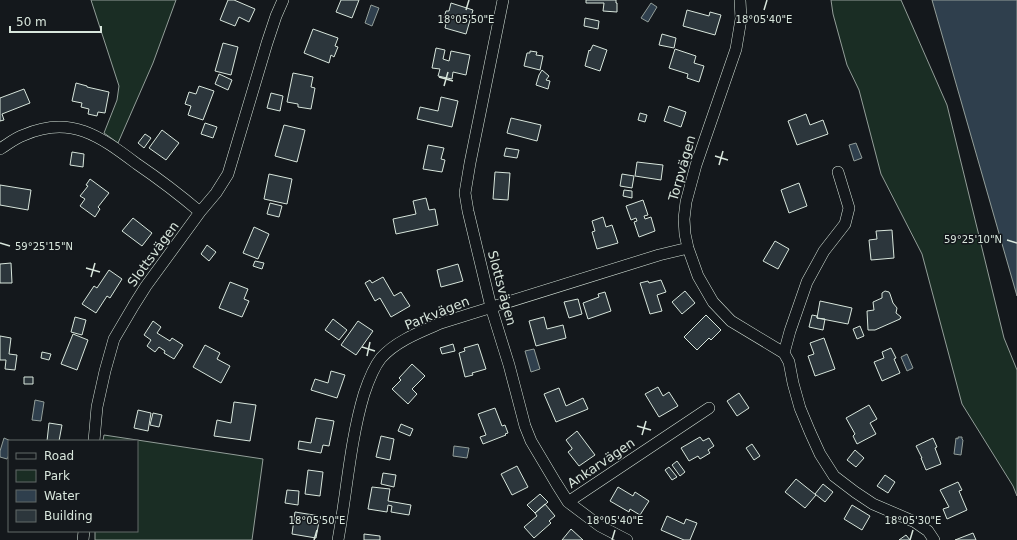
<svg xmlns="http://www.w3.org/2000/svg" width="1017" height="540" font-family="'DejaVu Sans',sans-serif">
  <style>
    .green { fill: #1a2d24; stroke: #939e99 }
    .water { fill: #2f3f4d; stroke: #939e99 }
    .building { fill: #2c363c; stroke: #d8e6dc }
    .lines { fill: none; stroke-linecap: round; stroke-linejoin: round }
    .street-casing { stroke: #d8e6dc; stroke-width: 12 }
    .street { stroke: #14181c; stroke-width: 11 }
    .ticks { fill: none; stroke: #d8e6dc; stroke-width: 1.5 }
    .labels { text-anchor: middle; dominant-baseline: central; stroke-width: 3; stroke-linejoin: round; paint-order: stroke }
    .street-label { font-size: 13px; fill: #d8e6dc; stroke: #14181c }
    .ticks-label { font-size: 10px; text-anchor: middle; fill: #d8e6dc; stroke: #14181c; stroke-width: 3; stroke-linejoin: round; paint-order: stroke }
  </style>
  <rect width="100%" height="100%" fill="#14181c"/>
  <path class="green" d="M91,0H176L153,63L118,143L104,133L117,100L119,86Z
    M831,0H901L947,105L1004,338L1017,370V496L1013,486L962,404L922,254L881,174L859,90L847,65L833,14Z
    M104,435L263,459L252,540H95V531H137V441H103Z"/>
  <path class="water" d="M932,0H1017V296Z
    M651,3L657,7L648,22L641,18Z
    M371,5L379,8L372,26L365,23Z
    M856,143L862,158L854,161L849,145Z
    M534,349L540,369L531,372L525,351Z
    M907,354L913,368L907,371L901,357Z
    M35,400L44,402L41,421L32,420Z
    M958,437H962V439L963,440L961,455L954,454L956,438L958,439Z
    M4,438L11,441H9V455L7,459L0,457V451Z
    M454,446L469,448L467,458L453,456Z"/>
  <path class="building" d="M228,0H234L255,9L249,22L239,17L235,26L220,20Z
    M341,0H359L352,18L336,12Z
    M586,0H616V3H617V12L603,11L604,3H586Z
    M451,3L473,10L466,34L445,28L447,19L444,18L446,11H449Z
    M687,10L709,16L710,12L721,15L715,35L683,26Z
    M585,18L599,21L598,29L584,26Z
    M313,29L338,38L335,46L338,47L334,57L331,55L329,63L304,53Z
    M662,34L676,38L674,48L659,45Z
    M223,43L238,47L231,75L215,71Z
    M593,45L607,50L600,71L585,66L589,50L590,51Z
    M436,48L445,50L443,59L449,61L451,51L470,55L466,75L453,72L452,79L438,76L440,69L432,68Z
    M675,49L696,56L694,63L704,66L699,82L687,78L688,74L669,68Z
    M530,51L537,52L536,55L543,56L540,70L524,66L527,53H530Z
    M542,70L549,76L546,80L550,81L548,89L536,85L539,75Z
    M293,73L313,77L311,87L315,88L311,109L298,107V104L287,102Z
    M219,74L232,80L228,90L215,84Z
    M76,83L87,86V87L109,92L105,113L98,112L97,116L88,114L89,109L81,107L82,103L72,101Z
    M199,86L214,91L203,120L188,115L191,106L185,104L189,92L196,94Z
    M24,89L30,103L2,114L4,120L0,121V98Z
    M271,93L283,96L280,111L267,108Z
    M441,97L458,101L452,127L417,119L420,107L438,111Z
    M669,106L686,112L681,127L664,121Z
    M640,113L647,115L645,122L638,120Z
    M806,114L810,125L823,120L828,134L797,145L788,121Z
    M511,118L541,125L537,141L507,133Z
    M205,123L217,127L213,138L201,134Z
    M284,125L305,130L297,162L275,156Z
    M162,130L179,143L166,160L149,148Z
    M145,134L151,138L144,148L138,143Z
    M428,145L444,148L441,159L445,160L442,172L423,169Z
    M506,148L519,150L517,158L504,156Z
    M72,152L84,154L83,167L70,165Z
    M637,162L663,165L661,180L635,176Z
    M495,172L510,173L508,200L493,199Z
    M269,174L292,179L287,204L264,199Z
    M622,174L634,176L632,188L620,186Z
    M90,179L109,193L98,207L100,209L95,217L80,206L85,199L80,196L88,186L86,185Z
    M799,183L807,206L789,213L781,190Z
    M0,185L31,190L28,210L0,205Z
    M624,190L632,191V198L623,196Z
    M426,198L429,210L435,209L438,225L396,234L393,219L416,214L413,201Z
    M643,200L648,215L644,216L645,219L651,217L655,231L639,237L634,222L637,221L636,218L631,220L626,206Z
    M270,203L282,206L279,217L267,214Z
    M603,217L606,227L612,225L618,243L597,249L592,232L595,231L592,221Z
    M133,218L152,233L142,246L122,231Z
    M254,227L269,234L258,259L243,253Z
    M892,230L894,258L871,260L869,240L877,239L876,231Z
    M775,241L789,249L778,269L763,261Z
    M207,245L216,252L209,261L201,254Z
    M255,261L264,263L262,269L253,266Z
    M11,263L12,283H0V264Z
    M458,264L463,281L441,287L437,270Z
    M109,270L122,279L110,298L107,296L96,313L82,304L94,286L97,288Z
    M383,277L394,296L401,292L410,306L391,317L380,298L375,301L365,283L370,280L372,283Z
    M661,280L666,292L657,295L662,311L650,314L640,283L648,281L649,283Z
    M230,282L248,289L244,299L249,301L242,317L219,308Z
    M685,291L695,303L682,314L672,302Z
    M885,291L889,292L890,294L893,303L897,308L896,313L901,317L900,319L875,330H868L867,311L874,310L873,302L882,298V293Z
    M605,292L611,311L588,319L583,303L599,297L598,294Z
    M578,299L582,314L569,318L564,302Z
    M820,301L852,308L848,324L817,318Z
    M706,315L721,330L711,340L709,338L697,350L684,337Z
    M812,315L817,316V318L825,319L823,330L809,327Z
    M75,317L86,320L82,335L71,332Z
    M544,317L547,329L563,325L566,338L536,346L529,321Z
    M333,319L347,330L339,340L325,330Z
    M153,321L161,327L157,333L170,341L172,338L183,345L174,359L164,353L165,351L159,347L155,352L147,346L151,340L144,335Z
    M358,321L373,331L356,355L341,345Z
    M860,326L864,336L857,339L853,329Z
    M73,334L88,340L77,370L61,364Z
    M0,336L11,338L9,354L17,355L15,370L5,369L6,360H0Z
    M824,338L835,369L815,376L808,356L814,354L810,343Z
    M453,344L455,351L442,354L440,348Z
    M478,344L486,369L472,373L473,375L465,377L459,353L465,351L464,348Z
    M205,345L220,353L217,359L230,366L221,383L193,367Z
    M891,348L896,358L894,359L900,373L882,381L874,362L884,358L882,352Z
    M42,352L51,354L49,360L41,358Z
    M412,364L425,376L412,389L417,394L408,404L392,389L401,380L399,378Z
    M331,371L345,375L337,398L311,390L315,379L328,383Z
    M24,377H33V384H24Z
    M658,387L663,396L669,392L678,406L659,417L645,394Z
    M559,388L566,406L583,398L588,409L556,422L544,394Z
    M739,393L749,408L737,416L727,401Z
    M234,402L256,405L250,441L214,436L217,420L231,423Z
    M869,405L877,419L870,423L876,434L857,444L853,436L855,434L846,418Z
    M495,408L502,426L505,425L508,433L505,434L506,435L483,444L480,437L486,435L478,414Z
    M138,410L151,413L148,431L134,428Z
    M153,413L162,415L159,427L150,425Z
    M316,418L334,421L329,446L323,445L321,453L298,449L299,441L311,443Z
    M49,423L62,425L59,441H47Z
    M401,424L413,429L410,436L398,431Z
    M577,431L595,455L579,466L568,452L572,449V448L566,440Z
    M381,436L394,439L390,460L376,457Z
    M700,437L703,441L709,438L714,446L708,450L710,453L700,459L698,456L689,461L681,448Z
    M933,438L937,447L935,448L941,464L926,470L921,458H922L916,446Z
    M752,444L760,456L754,460L746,448Z
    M855,450L864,458L856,467L847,460Z
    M677,461L685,472L680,476L672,465Z
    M517,466L528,487L512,495L501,474Z
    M669,467L677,477L672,480L665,470Z
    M308,470L323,472L320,496L305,494Z
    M383,473L396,475L394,487L381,484Z
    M885,475L895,482L888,493L877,486Z
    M796,479L816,495L805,508L785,492Z
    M958,482L962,490L959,491L967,510L947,519L943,509L949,507L940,490Z
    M823,484L833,492L825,502L815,494Z
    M372,487L390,489L388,501L411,505L409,515L391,512L392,506L388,505L387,512L368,509Z
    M618,487L633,496L635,492L649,501L640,515L630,509L629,512L610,501Z
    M287,490L299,491L298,505L285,503Z
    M540,494L548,502L535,513L527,505Z
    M545,504L555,516L549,521L551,523L534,538L524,527L537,516L535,513Z
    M852,505L870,516L862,530L844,519Z
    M295,512L320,516L316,538L292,534Z
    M667,516L684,524L686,519L697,523L690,540H684L661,530Z
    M571,529L583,540H562Z
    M973,533L976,540H955Z
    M364,534L380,536V540H364Z
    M906,535L910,540H899Z"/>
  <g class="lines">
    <defs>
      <path id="street" d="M503,0L470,163L465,193L468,211L491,307L509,365L525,426L531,441L556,483L568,502L600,526L627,540
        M740,0L741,19L736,49L696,165L686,202L684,219L685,234L688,248L698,276L713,302L731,321L784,353
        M0,149C8,144 15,138 24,135C71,114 101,137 137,164C159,179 180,195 200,212
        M838,172L849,208L845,224L824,251L807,282L790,331L784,353L789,362L793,383L800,408L810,432L820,454L834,476L855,492L873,504L915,522L928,531L934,540
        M94,441L97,407L105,371L114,339L134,305L146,286L200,212L216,193L228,174L267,43L276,16L283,0
        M568,502L709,408
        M83,540L84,531
        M338,540C347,491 350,441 364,394C368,382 373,368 381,358C396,341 420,332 441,323L659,255L688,248"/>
    </defs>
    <use href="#street" class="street-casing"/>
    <use href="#street" class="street"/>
  </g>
  <path class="ticks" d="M466,10L469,0M764,10L767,0M439,77L453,81M444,86L448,72M715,156L728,160M719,165L723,151M1007,240L1017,243M0,243L10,246M86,268L100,272M91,277L95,263M362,347L375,351M367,356L370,342M637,426L651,430M642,435L646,421M314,540L317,530M612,540L615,530M910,540L913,530"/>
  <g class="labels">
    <g class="street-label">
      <text transform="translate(682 168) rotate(-74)">Torpvägen</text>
      <text transform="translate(153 254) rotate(-54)">Slottsvägen</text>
      <text transform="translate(502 288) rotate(75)">Slottsvägen</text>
      <text transform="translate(437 313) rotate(-22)">Parkvägen</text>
      <text transform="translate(601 463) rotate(-34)">Ankarvägen</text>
    </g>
  </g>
  <g class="ticks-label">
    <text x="466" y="23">18°05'50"E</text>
    <text x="764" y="23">18°05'40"E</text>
    <text x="973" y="243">59°25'10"N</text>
    <text x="44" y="250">59°25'15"N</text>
    <text x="317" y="524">18°05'50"E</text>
    <text x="615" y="524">18°05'40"E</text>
    <text x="913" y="524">18°05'30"E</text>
  </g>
  <rect x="8" y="440" width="130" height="92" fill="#14181c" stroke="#626a69"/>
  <rect x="16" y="453" width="20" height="6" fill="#14181c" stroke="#626a69"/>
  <text x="44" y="460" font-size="12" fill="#d8e6dc">Road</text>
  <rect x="16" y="470" width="20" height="12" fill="#1a2d24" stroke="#626a69"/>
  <text x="44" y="480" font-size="12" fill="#d8e6dc">Park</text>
  <rect x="16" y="490" width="20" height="12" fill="#2f3f4d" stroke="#626a69"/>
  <text x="44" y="500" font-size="12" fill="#d8e6dc">Water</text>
  <rect x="16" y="510" width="20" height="12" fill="#2c363c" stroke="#626a69"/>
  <text x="44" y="520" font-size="12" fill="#d8e6dc">Building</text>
  <path d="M10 26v6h91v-6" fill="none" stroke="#d8e6dc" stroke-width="2"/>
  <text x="16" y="26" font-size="12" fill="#d8e6dc" stroke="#14181c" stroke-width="3" paint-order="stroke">50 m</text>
</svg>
